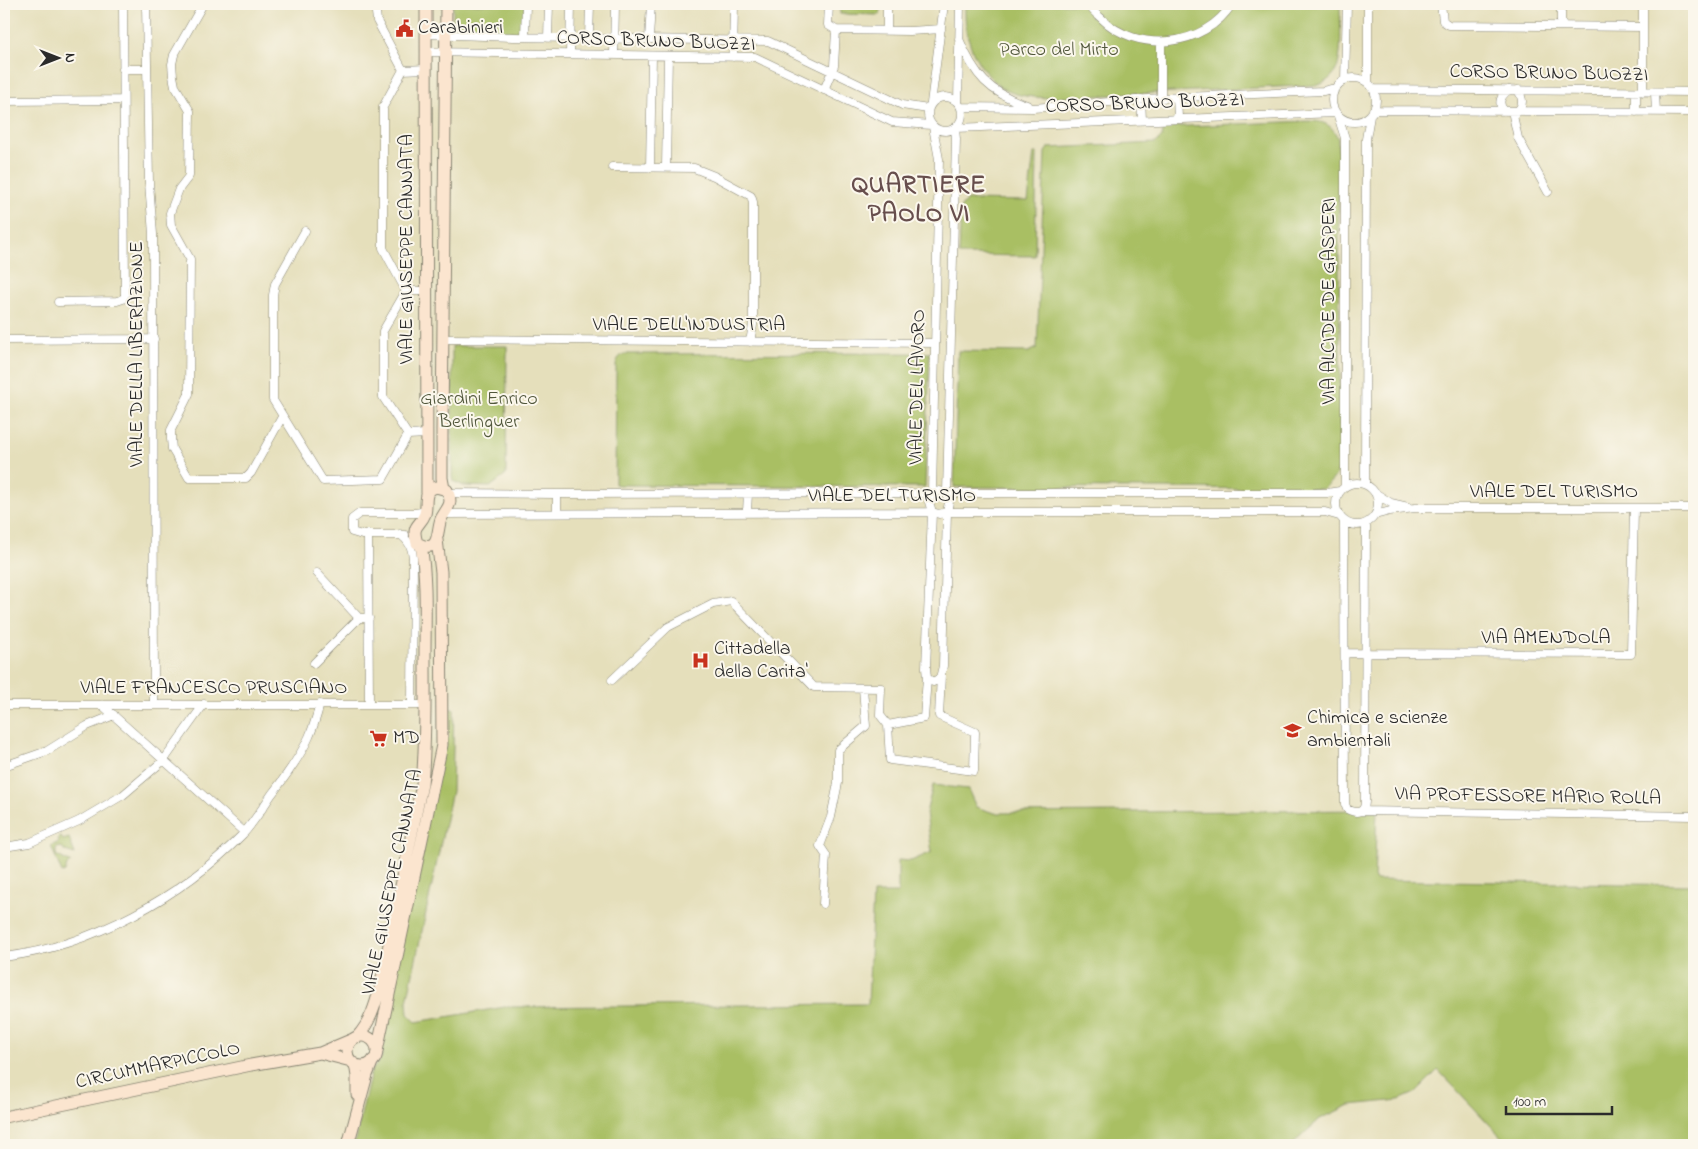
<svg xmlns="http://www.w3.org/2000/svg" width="1698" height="1149" font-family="'Indie Flower',sans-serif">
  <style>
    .green { fill: #a9bf63; stroke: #6a7547 }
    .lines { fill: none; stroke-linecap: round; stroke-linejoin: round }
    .street-casing { stroke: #888573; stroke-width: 9 }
    .secondary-casing { stroke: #888573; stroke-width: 13 }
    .street { stroke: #fff; stroke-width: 8 }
    .secondary { stroke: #fbe5cf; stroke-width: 11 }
    .labels { text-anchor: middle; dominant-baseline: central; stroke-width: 4; stroke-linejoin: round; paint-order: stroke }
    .poi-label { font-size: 20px; fill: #2b2b2b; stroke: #fbf7ec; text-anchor: start }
    .street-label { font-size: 20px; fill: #2b2b2b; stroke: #fbf7ec }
    .park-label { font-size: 20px; fill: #51573c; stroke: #fbf7ec }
    .district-label { font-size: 25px; font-weight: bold; letter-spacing: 1px; fill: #674e4d; stroke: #fbf7ec }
  </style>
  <rect width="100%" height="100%" fill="#fbf7ec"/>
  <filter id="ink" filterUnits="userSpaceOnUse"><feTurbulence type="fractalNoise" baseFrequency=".02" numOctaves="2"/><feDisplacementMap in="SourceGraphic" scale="10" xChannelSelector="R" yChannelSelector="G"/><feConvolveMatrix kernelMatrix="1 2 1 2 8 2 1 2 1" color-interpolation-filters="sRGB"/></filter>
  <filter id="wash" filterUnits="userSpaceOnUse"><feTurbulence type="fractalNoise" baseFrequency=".0096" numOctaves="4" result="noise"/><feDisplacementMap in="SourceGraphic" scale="20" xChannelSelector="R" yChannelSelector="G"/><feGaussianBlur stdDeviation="1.12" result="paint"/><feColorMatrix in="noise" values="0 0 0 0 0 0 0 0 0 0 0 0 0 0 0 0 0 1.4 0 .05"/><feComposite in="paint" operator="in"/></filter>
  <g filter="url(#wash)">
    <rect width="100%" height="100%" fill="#e5dfbb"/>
    <path class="green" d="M453,4H525L524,33L453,30Z
      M840,4H880V15L840,14Z
      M965,4H1340C1340,20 1343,57 1336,70C1332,78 1326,82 1319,85L1050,98C1034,97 1018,97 1004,89C999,87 996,82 992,79C971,59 964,32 965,4Z
      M1309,121C1324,121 1333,125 1338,139L1341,463C1338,475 1332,481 1323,489L954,487L958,351L1029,352L1037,348L1045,152L1048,148L1156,143L1162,137L1164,127Z
      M1034,153H1037L1035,256L959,255L961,207L967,200L1028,201Z
      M452,346H507L506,475L490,487L464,486L453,481L452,477Z
      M930,353L925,487L619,485L615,484L616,368C616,361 618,357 624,354Z
      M445,709H454L452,791L407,1001L408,1014L416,1022L505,1007L868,1004L873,893H898V860L911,861L932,852L926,813L933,785L968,789L976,807L994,813L1377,810L1374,880L1694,885V1145H1509L1438,1070L1415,1093L1399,1100L1350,1105L1320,1119L1296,1141L1294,1145H354L371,1072L382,1056L383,1032Z
      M61,837L63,840L69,838L75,854L65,851L62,847L56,848V855L71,863L67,865L65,872L62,873L51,846L59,842L58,838Z"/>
  </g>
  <g filter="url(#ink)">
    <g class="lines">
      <defs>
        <path id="street" d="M146,4L149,183L153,234L154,705
          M203,4L174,55L172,64L173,76L175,86L190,111L189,176L179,189L170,213L171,225L190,259L189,394L171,430V439L172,449L189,478H246L251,473L282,417
          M375,4L377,21L403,70L383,107V248L406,291
          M829,4L828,25L836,30L910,31L941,29
          M1088,4C1091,9 1096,14 1101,18C1137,54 1204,48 1232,4
          M1368,4V83
          M1441,4L1443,21L1449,25L1643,27
          M1561,4V26
          M1643,4V92
          M887,30V4
          M426,34L513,37L768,41L902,105L928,109
          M525,37L526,4
          M548,38L549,4
          M589,38L590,4
          M649,39L651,4
          M959,39C974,75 989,93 1027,105
          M426,52L755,57L892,122L931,125
          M570,54L571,4
          M614,55L615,4
          M733,57L734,4
          M123,69H147
          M403,70L426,69
          M1332 100a22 22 0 1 1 44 0a22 22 0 1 1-44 0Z
          M1345,80L1347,4
          M1373,89L1694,92
          M824,90L834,66L836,30
          M1655,92L1656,112
          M928 114a17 17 0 1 1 34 0a17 17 0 1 1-34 0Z
          M1177,97L1178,118
          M1161,98V43
          M1141,99L1142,120
          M4,101L123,100
          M958,102L960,4
          M931,103L944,4
          M961,107L1033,108L1161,98L1323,91L1336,88
          M1373,110L1694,112
          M1504,111C1497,103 1501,95 1509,90
          M1512,111L1518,138L1548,192
          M1517,112C1524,104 1523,99 1518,90
          M1636,112V92
          M1338,116L1345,138V486
          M933,127L939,159L932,493L929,502L932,512L926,668L927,678L933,682L940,678L943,666L947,512L949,502L947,493L956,139L955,129
          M956,128L1336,113
          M612,167L694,168L714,176L751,196L753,202V325L750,342
          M666,167L668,56
          M650,168L652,56
          M305,231L275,284L273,295V400L323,481L383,479L408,435L383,397V331L406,291
          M406,291H426
          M58,302L117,301L123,299L125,295L123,4
          M443,339L935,343
          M4,340L154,339
          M408,435L426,434
          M1336 504a21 21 0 1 1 42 0a21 21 0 1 1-42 0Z
          M1365,484L1366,139L1370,116
          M448,493L557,494L932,493L940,491L947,493H1327L1340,491
          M1375,493L1391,503L1408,507
          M557,494V513
          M747,512L748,493
          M444,514L932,512L939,514L947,512H1325L1339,516
          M1375,515L1390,511L1415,508H1694
          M1344,521L1345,804L1347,809C1356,814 1365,813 1365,802L1366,524
          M368,534L369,705
          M400,534C409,541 412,547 413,558L412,705
          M405,535H362L352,532V519L360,513H417L425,511
          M317,573L359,618
          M1345,653L1631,654L1634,508
          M314,663L359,618H369
          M927,678L924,718L888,725L890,760L974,771L975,732L939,716L941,675
          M612,680L668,627L713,604L731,601L814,687L881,688L880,715L888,725
          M4,705H425
          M102,705L244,832
          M4,766L47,751L87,726L114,715
          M1361,811L1694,816
          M4,847L29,843L79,821L123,795L164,760L204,704
          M823,904L826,855L820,846L831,817L838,783V750L866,726L863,688
          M4,957C92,946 181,897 243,834C254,822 263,807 272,794C286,776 300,757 309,737C314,726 317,715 320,704"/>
        <path id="secondary" d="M426,4L427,493
          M436,487L447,490C454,505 447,507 441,519C436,532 441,555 417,543C411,524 420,527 425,514C428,503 422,491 436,487Z
          M444,489L442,478V431L446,4
          M347 1051a15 15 0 1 1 30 0a15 15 0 1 1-30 0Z
          M357,1037C370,1023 375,1006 380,988L422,784C426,741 425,698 425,655C425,618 427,581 421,545
          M377,1051L442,745L441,572L437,540
          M320,1053L351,1061
          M355,1064L357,1076V1095
          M4,1117L251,1065L320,1053L353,1039
          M348,1145L367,1075L373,1060"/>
      </defs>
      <use href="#street" class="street-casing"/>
      <use href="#secondary" class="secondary-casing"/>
      <use href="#street" class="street"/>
      <use href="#secondary" class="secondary"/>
    </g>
  </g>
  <defs>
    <symbol id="civic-bare" viewBox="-9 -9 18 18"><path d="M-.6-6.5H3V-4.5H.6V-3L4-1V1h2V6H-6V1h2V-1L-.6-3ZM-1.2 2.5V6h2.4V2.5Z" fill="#c8321e" stroke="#fbf7ec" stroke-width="2.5" paint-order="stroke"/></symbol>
    <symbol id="hospital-bare" viewBox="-9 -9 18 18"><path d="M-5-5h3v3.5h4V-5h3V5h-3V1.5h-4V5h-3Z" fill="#c8321e" stroke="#fbf7ec" stroke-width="2.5" paint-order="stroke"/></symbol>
    <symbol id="university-bare" viewBox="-9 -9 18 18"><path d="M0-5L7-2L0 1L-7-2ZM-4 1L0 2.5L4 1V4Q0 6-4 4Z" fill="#c8321e" stroke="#fbf7ec" stroke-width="2.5" paint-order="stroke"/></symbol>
    <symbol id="supermarket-bare" viewBox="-9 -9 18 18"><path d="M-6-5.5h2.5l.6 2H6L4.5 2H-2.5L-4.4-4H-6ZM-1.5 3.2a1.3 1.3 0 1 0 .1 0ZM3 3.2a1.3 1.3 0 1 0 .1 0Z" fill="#c8321e" stroke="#fbf7ec" stroke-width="2.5" paint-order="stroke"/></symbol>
  </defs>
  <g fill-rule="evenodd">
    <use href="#civic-bare" x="392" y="16" width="25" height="25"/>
    <use href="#hospital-bare" x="688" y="648" width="25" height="25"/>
    <use href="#university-bare" x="1280" y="718" width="25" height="25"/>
    <use href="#supermarket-bare" x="366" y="726" width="25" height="25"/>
  </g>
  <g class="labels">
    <g class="poi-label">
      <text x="418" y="28">Carabinieri</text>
      <text x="714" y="649">Cittadella<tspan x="714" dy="23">della Carita'</tspan></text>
      <text x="1307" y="718">Chimica e scienze<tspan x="1307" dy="23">ambientali</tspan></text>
      <text x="393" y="738">MD</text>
    </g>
    <g class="street-label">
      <text transform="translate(656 42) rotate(2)">CORSO BRUNO BUOZZI</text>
      <text transform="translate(1549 74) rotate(1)">CORSO BRUNO BUOZZI</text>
      <text transform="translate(1145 104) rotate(-2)">CORSO BRUNO BUOZZI</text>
      <text transform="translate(407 249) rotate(-90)">VIALE GIUSEPPE CANNATA</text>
      <text transform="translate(1329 301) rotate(-90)">VIA ALCIDE DE GASPERI</text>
      <text x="689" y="325">VIALE DELL'INDUSTRIA</text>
      <text transform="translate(137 354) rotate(-90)">VIALE DELLA LIBERAZIONE</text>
      <text transform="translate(918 387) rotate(-89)">VIALE DEL LAVORO</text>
      <text x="1554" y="492">VIALE DEL TURISMO</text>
      <text x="892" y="496">VIALE DEL TURISMO</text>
      <text x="1546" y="638">VIA AMENDOLA</text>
      <text x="214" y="688">VIALE FRANCESCO PRUSCIANO</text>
      <text transform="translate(1528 797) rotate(1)">VIA PROFESSORE MARIO ROLLA</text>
      <text transform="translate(393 882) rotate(-78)">VIALE GIUSEPPE CANNATA</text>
      <text transform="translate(158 1066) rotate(-12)">CIRCUMMARPICCOLO</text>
    </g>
    <g class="park-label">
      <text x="1059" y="50">Parco del Mirto</text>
      <text x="479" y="399">Giardini Enrico<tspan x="479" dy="23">Berlinguer</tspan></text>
    </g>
    <g class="district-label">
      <text x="919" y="186">QUARTIERE<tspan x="919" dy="29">PAOLO VI</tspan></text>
    </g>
  </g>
  <rect width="1698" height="1149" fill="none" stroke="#fbf7ec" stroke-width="20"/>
  <g transform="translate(58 58) rotate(90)" stroke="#fbf7ec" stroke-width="4" paint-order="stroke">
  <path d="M0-4L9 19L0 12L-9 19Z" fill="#2b2b2b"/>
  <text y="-8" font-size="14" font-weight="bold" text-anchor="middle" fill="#2b2b2b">N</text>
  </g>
  <path d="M1506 1106v8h106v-8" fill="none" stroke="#2b2b2b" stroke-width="2.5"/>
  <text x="1513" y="1106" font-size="15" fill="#2b2b2b" stroke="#fbf7ec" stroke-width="4" paint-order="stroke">100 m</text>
</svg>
